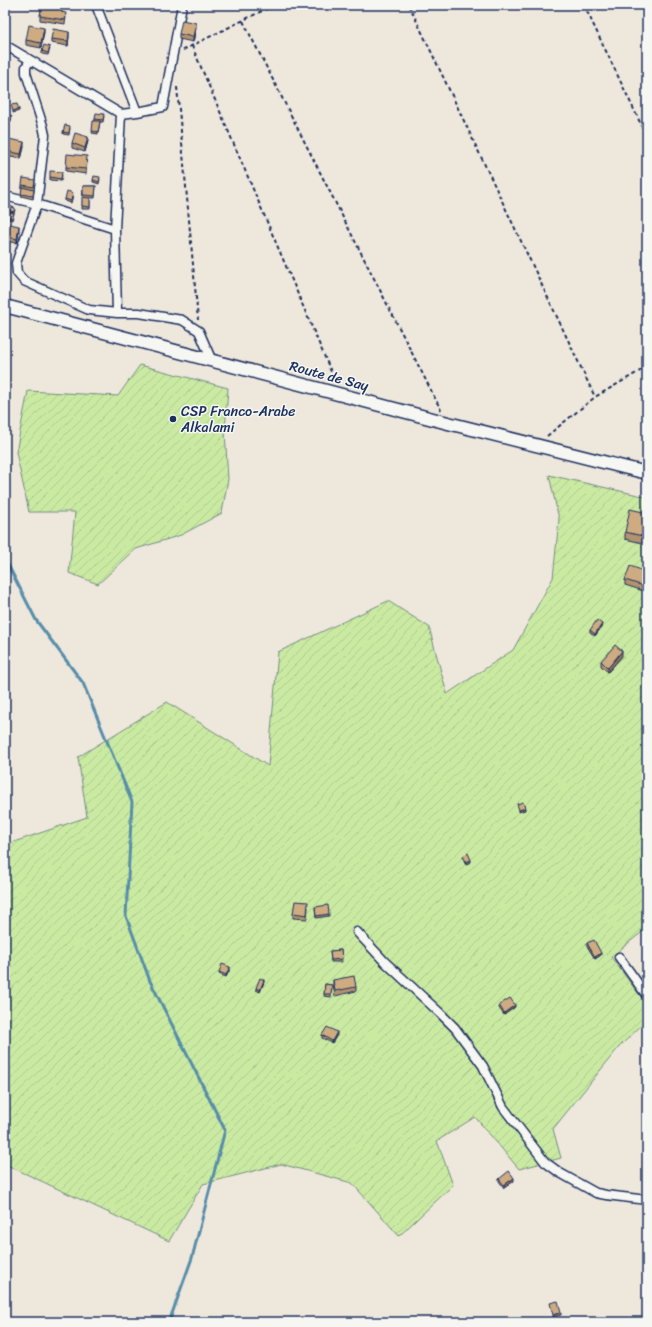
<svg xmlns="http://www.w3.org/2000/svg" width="652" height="1327" font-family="Sriracha,sans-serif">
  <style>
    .garden { fill: url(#garden-furrows); stroke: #728c80 }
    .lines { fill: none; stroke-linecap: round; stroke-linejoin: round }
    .stream { stroke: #568daa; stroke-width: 3 }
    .street-casing { stroke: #1b2f5e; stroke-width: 11 }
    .secondary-casing { stroke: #1b2f5e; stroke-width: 15 }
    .path { stroke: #1b2f5e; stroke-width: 2; stroke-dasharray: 4 3; stroke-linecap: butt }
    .street { stroke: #f6f6f2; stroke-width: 8 }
    .secondary { stroke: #f6f6f2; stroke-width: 12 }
    .wall { fill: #b29370; stroke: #1b2f5e }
    .shaded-wall { fill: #91785b; stroke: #1b2f5e }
    .building { fill: #cfab82; stroke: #1b2f5e }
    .poi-dot { fill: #1b2f5e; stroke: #f6f6f2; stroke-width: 1.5 }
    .labels { text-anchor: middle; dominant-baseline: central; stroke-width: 3; stroke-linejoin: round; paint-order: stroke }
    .street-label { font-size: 14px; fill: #1b2f5e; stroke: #f6f6f2 }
    .poi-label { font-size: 14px; fill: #1b2f5e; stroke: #f6f6f2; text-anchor: start }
  </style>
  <defs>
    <pattern id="garden-furrows" width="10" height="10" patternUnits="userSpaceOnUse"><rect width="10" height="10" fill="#caeaa2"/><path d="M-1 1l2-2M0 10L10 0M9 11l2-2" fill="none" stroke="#adc98e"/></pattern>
  </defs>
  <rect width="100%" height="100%" fill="#eee7dc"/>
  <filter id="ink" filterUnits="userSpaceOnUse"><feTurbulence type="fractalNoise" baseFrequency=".025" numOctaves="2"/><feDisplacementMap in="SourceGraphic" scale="8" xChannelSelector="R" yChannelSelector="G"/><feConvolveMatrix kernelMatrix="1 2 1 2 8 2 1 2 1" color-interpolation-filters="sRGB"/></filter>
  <g filter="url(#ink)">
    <path class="garden" d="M140,365L228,388L225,431L228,479L222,513L181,535L136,549L98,584L69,573L75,512H29L16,452L28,391L118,396Z
      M549,475L647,497V928L611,957L647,1005V1020L619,1047L553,1129L561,1158L519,1169L475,1117L437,1141L453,1185L399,1236L352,1183L281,1164L203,1184L169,1241L7,1165L5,1163V845L87,817L78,757L167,702L268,766L278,652L388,601L429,627L447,694L513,650L553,578L559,519Z"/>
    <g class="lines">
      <path class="stream" d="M5,559L36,620L83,683L132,802L126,916L150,981L225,1130L192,1258L169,1322"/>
      <defs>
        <path id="street" d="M96,5L137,112
          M5,45L121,114L137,112L163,107L182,5
          M30,60L26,67V73L43,126L45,135L37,204L16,263L17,273L24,281L89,310L117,313H139L182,320L199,331L212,361
          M5,196L37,204L115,229
          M117,313L115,229L121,114
          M357,932L385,962L440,1013L455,1028L483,1066L503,1107L545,1162L560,1173L596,1193L606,1195L647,1200
          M619,957L647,996"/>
        <path id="secondary" d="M5,306L448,423L647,473"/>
      </defs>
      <use href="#street" class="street-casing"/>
      <use href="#secondary" class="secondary-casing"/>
      <path class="path" d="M409,5L595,397
        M584,5L647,137
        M243,21L441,410
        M192,46L335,381
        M183,50L274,5
        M177,87L198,320
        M547,436L595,397L647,367"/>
      <use href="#street" class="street"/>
      <use href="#secondary" class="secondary"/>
    </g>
    <path class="wall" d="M42,5H67V7L62,6V12L66,17L65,24L40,20V16Z
      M196,28L193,42L179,39V34Z
      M44,32L41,48L26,45V40Z
      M69,36L68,46L51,43V39Z
      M50,49L48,55L42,54V51Z
      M5,113L12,119L9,124L5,122Z
      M104,116L103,122H100L98,134L92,133L95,119Z
      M70,128L69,135L63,134V132Z
      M5,133L9,139L24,147L21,159L6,156V151L8,142L5,149Z
      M88,141L85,152L72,148V143Z
      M87,161L86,174L66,171V167Z
      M62,175L61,181L50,180V177Z
      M100,179L99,184L93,182V180Z
      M35,182L33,199L21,196L22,187V185Z
      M83,186H96L95,198H90V209H82Z
      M73,195L71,203L65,201V199Z
      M5,208L15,210L12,220L5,218Z
      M5,223L19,231L17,243L5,241Z
      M647,513V544L625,539V532Z
      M647,572V592L625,585V580Z
      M602,626L595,636L590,632V630Z
      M622,656L608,672L601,666V661Z
      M463,856L471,862L466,865L463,858Z
      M308,907L307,919L293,918V913Z
      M315,907L329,914V916L316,918Z
      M587,943L601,955L595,959L587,946Z
      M341,950L342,962H331L330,951Z
      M230,969L226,977L219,974V972Z
      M333,980L356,987V991L335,996L333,985Z
      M264,982L260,992L256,990V988Z
      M325,984L332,985L331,997L324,996Z
      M499,1005L515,1007L504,1015L499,1008Z
      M322,1035H337L332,1043L322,1038Z
      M499,1179L514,1181L504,1188L499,1181Z"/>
    <path class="shaded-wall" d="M196,23V28L193,42V37Z
      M44,28V32L41,48V43Z
      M69,32V36L68,46V41Z
      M19,109V111L13,113V111Z
      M9,134V139L5,150V145Z
      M88,137V141L85,152V148Z
      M24,142V147L21,159V154Z
      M19,226V231L17,243V239Z
      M602,624V626L595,636V634Z
      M622,651V656L608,672V668Z
      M525,808V810L519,812V810Z
      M471,860V862L466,865V862Z
      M601,953V955L595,959V957Z
      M230,967V969L226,977V975Z
      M264,980V982L260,992V990Z
      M515,1005V1007L504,1015V1013Z
      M337,1032V1035L332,1043V1041Z
      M514,1178V1181L504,1188V1185Z
      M561,1312V1315L553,1317V1315Z"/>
    <path class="building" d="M42,5H62L61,12L66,13L65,20L40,16Z
      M182,20L196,23L193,37L179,34Z
      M29,25L44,28L41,43L26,40Z
      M53,29L69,32L68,41L51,39Z
      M44,45L50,47L48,53L42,51Z
      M17,104L19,109L13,111L11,105Z
      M5,113L12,116L9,122L5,120Z
      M96,113L104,114L103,120L95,119Z
      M93,121H100L98,132L92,131Z
      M65,125L70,126L69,133L63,132Z
      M5,133L9,134L5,145Z
      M75,133L88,137L85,148L72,143Z
      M8,139L24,142L21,154L6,151Z
      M67,154L87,156L86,169L66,167Z
      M50,171L62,172L61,179L50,177Z
      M94,176L100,177L99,182L93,180Z
      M23,178L35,180L34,187L22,185Z
      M83,186H96L95,196L83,195Z
      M22,187L34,190L33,196L21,194Z
      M67,191L73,193L71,201L65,199Z
      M82,197L90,198V207L82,206Z
      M6,205L15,208L14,212L5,209Z
      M5,211L14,213L12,218L5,216Z
      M5,223L19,226L17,239L5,236Z
      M630,509L647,513V537L625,532Z
      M630,566L647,572V587L625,580Z
      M597,620L602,624L595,634L590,630Z
      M615,645L622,651L608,668L601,661Z
      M523,802L525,808L519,810L517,804Z
      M468,853L471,860L466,862L463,856Z
      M295,901L308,902L307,915L293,913Z
      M328,905L329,914L316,916L315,907Z
      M594,940L601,953L595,957L587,943Z
      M341,950L342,959L331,960L330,951Z
      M222,964L230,967L226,975L219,972Z
      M354,976L356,987L335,991L333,980Z
      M260,978L264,980L260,990L256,988Z
      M325,984L332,985L331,994H324Z
      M510,998L515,1005L504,1013L499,1005Z
      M327,1027L337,1032L332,1041L322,1035Z
      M509,1171L514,1178L504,1185L499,1179Z
      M558,1301L561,1312L553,1315L550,1303Z"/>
  </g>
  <circle class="poi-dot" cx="173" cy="419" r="4"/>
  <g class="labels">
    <g class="street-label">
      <text transform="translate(329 376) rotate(15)">Route de Say</text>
    </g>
    <g class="poi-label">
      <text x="181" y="411">CSP Franco-Arabe<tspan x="181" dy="16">Alkalami</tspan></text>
    </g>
  </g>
  <rect width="652" height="1327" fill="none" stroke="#f6f6f2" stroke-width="20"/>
  <rect x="10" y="10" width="632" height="1307" fill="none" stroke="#1b2f5e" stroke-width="1.5" filter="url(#ink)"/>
</svg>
